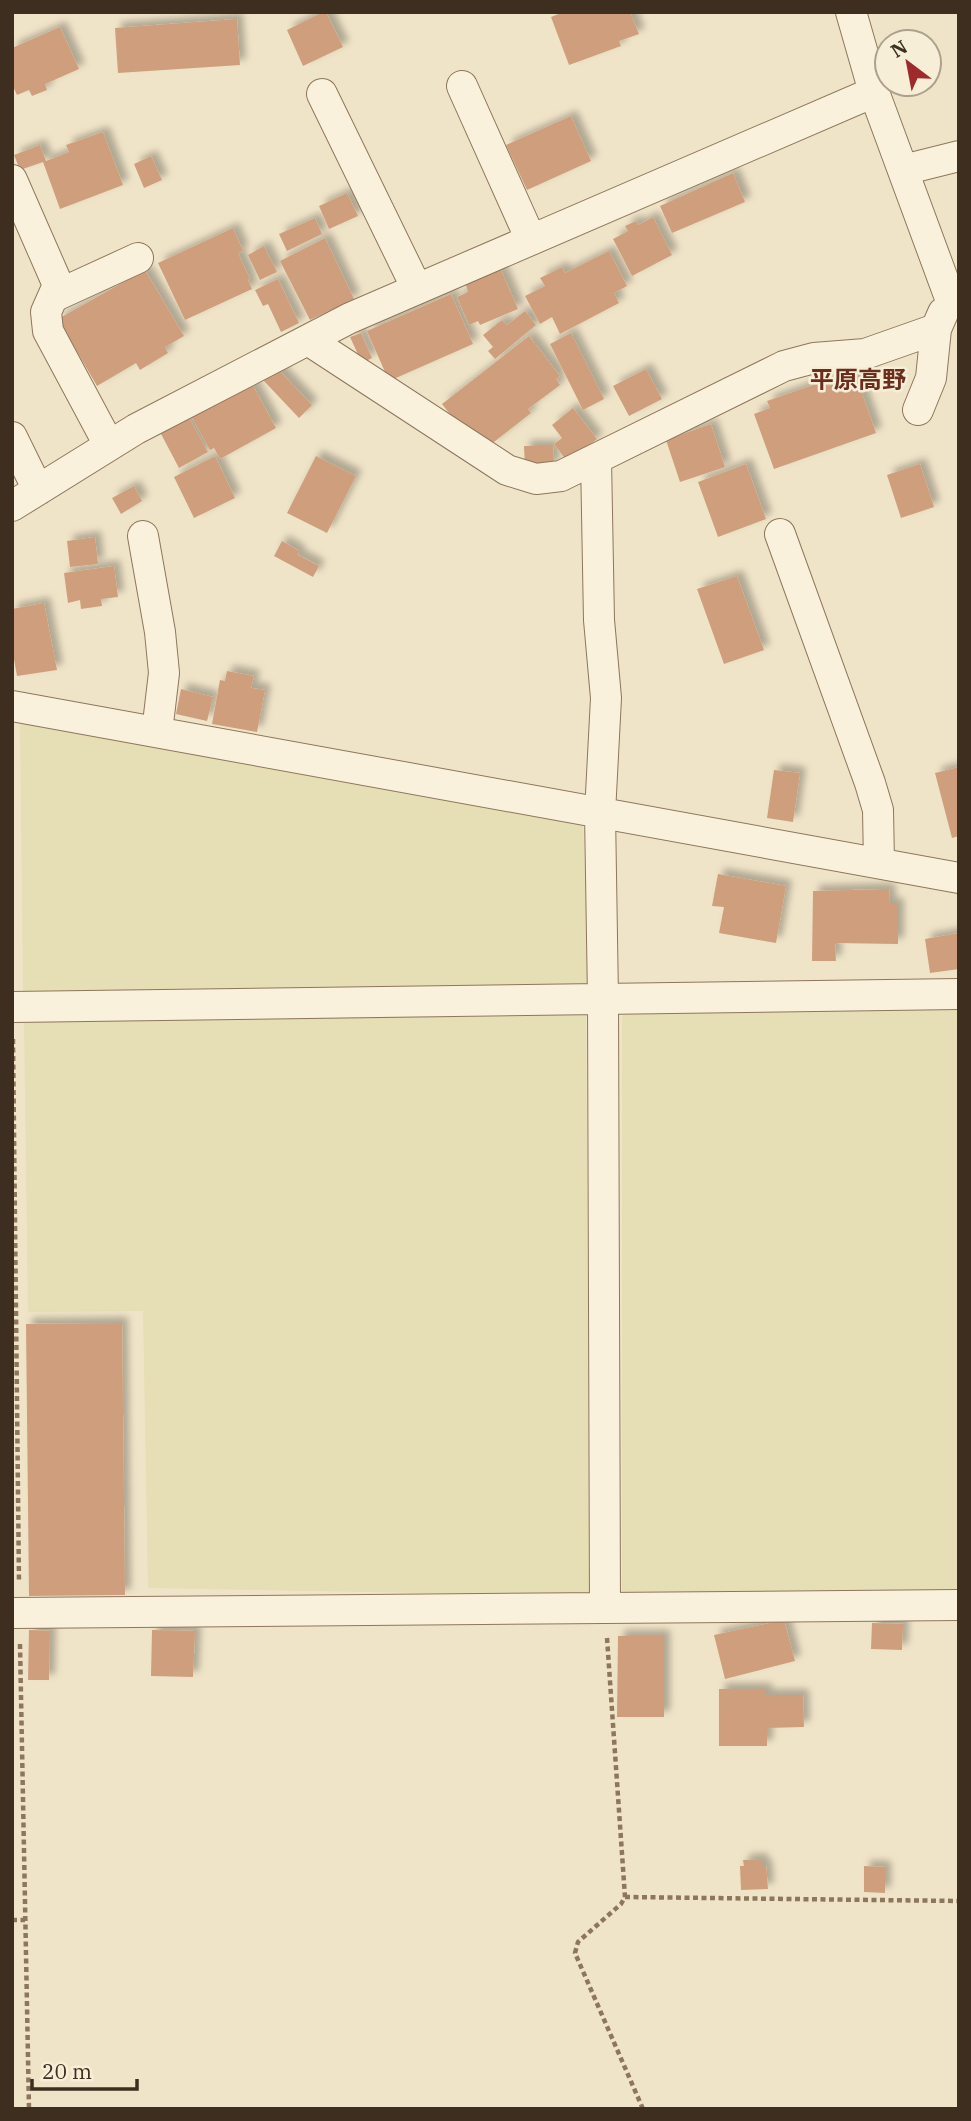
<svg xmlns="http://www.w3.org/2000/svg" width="971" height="2121" font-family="'IBM Plex Serif','Noto Sans JP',serif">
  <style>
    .farmland { fill: #e6deb5 }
    .building { fill: #cf9f7d; filter: url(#shadow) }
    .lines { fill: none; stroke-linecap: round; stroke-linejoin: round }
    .minor-casing { stroke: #8d765c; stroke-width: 32 }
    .path { stroke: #8d765c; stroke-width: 4.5; stroke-dasharray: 5 3.5; stroke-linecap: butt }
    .minor { stroke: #faf1dc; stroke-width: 30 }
    .labels { text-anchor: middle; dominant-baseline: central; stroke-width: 5; stroke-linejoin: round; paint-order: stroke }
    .quarter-label { font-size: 24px; font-weight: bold; fill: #6b2e1e; stroke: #f7eed8 }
  </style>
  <defs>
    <filter id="shadow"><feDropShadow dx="6" dy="-6" stdDeviation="3.5" flood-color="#0004"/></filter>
  </defs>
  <rect width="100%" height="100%" fill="#f0e4c8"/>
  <path class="farmland" d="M20,721L583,824L590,989L23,992Z
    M959,1002V1590L622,1594V1017L631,1006Z
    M586,1015L590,1596L148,1588L143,1311L28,1312L24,1022Z"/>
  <path class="building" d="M323,12H326L343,47L303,66L287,30Z
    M564,12H630L639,34L619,41L621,46L569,65L551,17Z
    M237,19L240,65L118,73L115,28Z
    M60,27L79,69L45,84L47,90L32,96L29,90L17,95L12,84V48Z
    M571,116L591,161L527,190L506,145Z
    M103,132L123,185L60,209L43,162L20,170L14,155L40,145L46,161L69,152L66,145Z
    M151,156L162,180L144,188L134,164Z
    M733,173L745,202L672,233L660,206Z
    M347,193L358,216L329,229L319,206Z
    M653,217L672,255L632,276L613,239L628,231L625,226L636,221L638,225Z
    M315,218L322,234L287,251L279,234Z
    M233,228L243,251L238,253L250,279L248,280L252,289L185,320L158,263Z
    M325,238L354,299L310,320L280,261Z
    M264,246L277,272L260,280L248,255Z
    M609,251L627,286L614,293L619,303L560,334L552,317L540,324L525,296L545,286L540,278L562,267L565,273Z
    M145,270L184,336L165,347L168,353L140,370L136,363L97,386L58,319Z
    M501,270L518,309L480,325L478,321L469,325L457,297L468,292L466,285Z
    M278,279L299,323L281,332L268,304L263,306L255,290Z
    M451,294L473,344L389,381L367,331Z
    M525,311L536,325L495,359L488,351L493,347L483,335L502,320L507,325Z
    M361,333L372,358L362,363L350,337Z
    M571,333L604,399L583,410L550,344Z
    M529,336L560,376L556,379L560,385L528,409L531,413L490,445L483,436L478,440L467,426L462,430L442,404Z
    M277,368L312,405L299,418L263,380Z
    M646,369L662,399L629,416L613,386Z
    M856,376L876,433L774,469L754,414L770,408L767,401L825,381L828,386Z
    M251,382L276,428L220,459L214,448L210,450L191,416Z
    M573,408L597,439L575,456L566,460L554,444L562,438L552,425Z
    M188,416L208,452L179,468L160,432Z
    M711,424L725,467L680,482L666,440Z
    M524,446H553L554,467L525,468Z
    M215,456L235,498L194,518L174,477Z
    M316,456L356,476L327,533L287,513Z
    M746,464L766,519L718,537L698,482Z
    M920,464L934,507L901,518L887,475Z
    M134,486L142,501L121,514L112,498Z
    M95,537L98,564L70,567L67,541Z
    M282,541L299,551L298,555L319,566L313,577L274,556Z
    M114,566L118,597L101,599L102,606L81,609L80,600L68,603L64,573Z
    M737,576L764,650L724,664L697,589Z
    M44,603L57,670L17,676L12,648V609Z
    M227,671L254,676L251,688L265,690L257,732L212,724L220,680L225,681Z
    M181,689L213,697L207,721L176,714Z
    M959,767V836L952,838L935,773Z
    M774,770L800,773L793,822L767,818Z
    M718,874L786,886L776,943L719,933L724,907L712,906Z
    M889,889L890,904H898V944L835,943L836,961H812L813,891Z
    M959,933V969L930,973L925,939Z
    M122,1323L125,1595L29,1596L26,1324Z
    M784,1620L795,1661L725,1679L714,1635Z
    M872,1623L903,1624L902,1650L871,1649Z
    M29,1630L50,1631L49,1680H28Z
    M152,1630L195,1631L193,1677L151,1676Z
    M618,1636H664V1717H617Z
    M719,1689H766V1695H803L804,1727L767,1728V1746H719Z
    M762,1859V1865H766L768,1889L741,1890L740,1866H744L743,1860Z
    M864,1866L885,1867V1893L864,1892Z"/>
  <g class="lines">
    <defs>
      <path id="minor" d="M851,12L874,92L950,298
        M462,86L531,240
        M322,94L417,289
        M903,170L959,156
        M12,180L58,285L46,312L48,331L109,445
        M53,297L138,258
        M308,340L507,470L536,479L561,476L784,366L814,358L865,354L936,329
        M918,410L931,378L936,329L943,313
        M12,437L38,490
        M596,459L599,620L606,698L600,813L603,999L605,1608
        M12,506L136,429L350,318L874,92
        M780,534L870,783L878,810L879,863
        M143,536L160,632L164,673L157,732
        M12,706L959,878
        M12,1007L959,994
        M12,1613L959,1605"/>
    </defs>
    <use href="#minor" class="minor-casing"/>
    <path class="path" d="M13,1039L19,1583
      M607,1638L625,1897L621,1904L578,1942L575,1953L643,2109
      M20,1644L29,2109
      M625,1897L959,1901
      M12,1920H25"/>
    <use href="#minor" class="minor"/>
  </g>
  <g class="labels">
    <g class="quarter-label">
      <text x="858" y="379">平原高野</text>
    </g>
  </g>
  <rect width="971" height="2121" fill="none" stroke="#3d2e20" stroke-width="28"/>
  <g transform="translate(908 63) rotate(328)"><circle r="33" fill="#f7eed8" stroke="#ada18e" stroke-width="2"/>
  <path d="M0-5L12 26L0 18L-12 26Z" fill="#9e2a2b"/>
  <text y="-10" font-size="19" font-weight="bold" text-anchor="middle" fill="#3d2e20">N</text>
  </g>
  <path d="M32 2079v10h105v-10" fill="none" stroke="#3d2e20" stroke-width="3.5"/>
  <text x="42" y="2079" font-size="21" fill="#3d2e20" stroke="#f7eed8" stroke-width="5" paint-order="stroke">20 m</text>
</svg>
